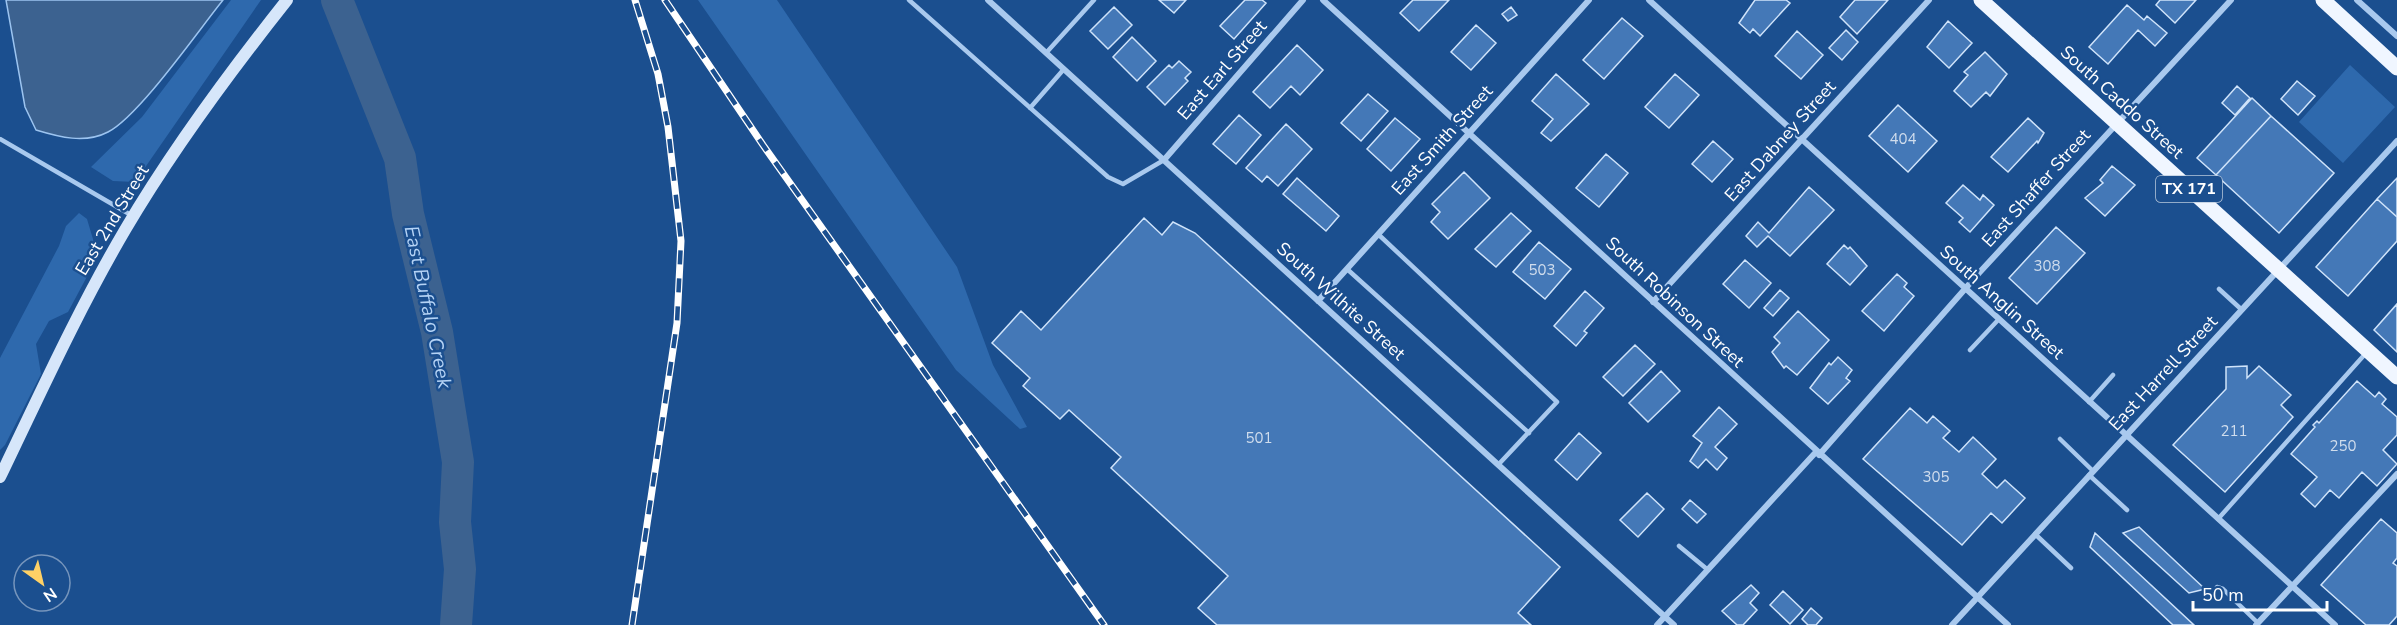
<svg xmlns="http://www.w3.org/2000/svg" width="2397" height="625" font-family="'Nunito Sans',sans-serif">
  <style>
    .green { fill: #2e69ad }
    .water { fill: #3c6290; stroke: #9cc4f0; stroke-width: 1.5 }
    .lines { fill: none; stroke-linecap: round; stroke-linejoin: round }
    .river { stroke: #3c6290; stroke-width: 32 }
    .building { fill: #4478b7; stroke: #cfe3fa; stroke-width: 1.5 }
    .lane { stroke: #a9c9ee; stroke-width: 4.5 }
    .street { stroke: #a9c9ee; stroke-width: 6 }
    .secondary { stroke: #d6e6fa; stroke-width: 12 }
    .primary { stroke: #f0f6ff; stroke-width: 15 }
    .rail-casing { stroke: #fff; stroke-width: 7 }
    .rail { stroke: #1b4f8f; stroke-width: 4.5; stroke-dasharray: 14; stroke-linecap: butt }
    .labels { text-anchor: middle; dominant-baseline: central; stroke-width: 5; stroke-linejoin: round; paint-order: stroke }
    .number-label { font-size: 15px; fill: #d0dded }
    .shield { fill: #1b4f8f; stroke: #bbcadd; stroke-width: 1.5 }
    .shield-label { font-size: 16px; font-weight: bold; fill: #fff }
    .street-label { font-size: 18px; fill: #fff; stroke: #1b4f8f }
    .water-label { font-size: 20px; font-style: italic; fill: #b5d3f5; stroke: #1b4f8f }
  </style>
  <rect width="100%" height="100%" fill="#1b4f8f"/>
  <path class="green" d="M231,0H261L135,182L113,181L91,167L142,117Z
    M698,0H777L957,267L993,365L1027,427L1020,429L956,370Z
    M2350,65L2395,107L2343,163L2299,122Z
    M79,213L87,219L98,256L68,312L49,321L36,344L41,374L5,445L0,450V358L59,246L66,226Z"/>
  <path class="water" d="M6,0H223C198,31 139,116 108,132C85,144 59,137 36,130L25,107Z"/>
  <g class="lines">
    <path class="river" d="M337,0L400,158L408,214L437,332L458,462L455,522L460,569L456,625"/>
  </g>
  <path class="building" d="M1159,0H1186L1174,13Z
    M1245,0H1262L1266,3L1234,39L1220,26Z
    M1413,0H1449L1419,31L1400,13Z
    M1755,0H1786L1790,3L1760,36L1753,29L1750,33L1739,23Z
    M1855,0H1888L1857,34L1840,17Z
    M2160,0H2196L2175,23L2156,5Z
    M2127,5L2144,20L2147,16L2167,33L2155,46L2138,30L2108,64L2089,47Z
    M1114,7L1132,25L1108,49L1090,31Z
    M1511,7L1517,15L1508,21L1502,14Z
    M1622,18L1643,36L1604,79L1583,60Z
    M1948,21L1972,43L1949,68L1927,47Z
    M1476,25L1496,43L1471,70L1451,52Z
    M1846,30L1858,42L1842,60L1829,48Z
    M1797,31L1823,55L1801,79L1775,56Z
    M1132,37L1156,61L1137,81L1113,57Z
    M1297,45L1323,70L1300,95L1291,86L1270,108L1253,92Z
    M1985,52L2007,74L1990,96L1986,92L1971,107L1954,91L1968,75L1964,72Z
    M1179,61L1191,72L1185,78L1188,81L1165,105L1147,87L1169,65L1172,68Z
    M1556,74L1589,104L1551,141L1541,133L1553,119L1532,101Z
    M1675,74L1699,95L1669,128L1645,107Z
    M2297,81L2315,96L2298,115L2281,99Z
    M2237,86L2250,98L2235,115L2222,103Z
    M1368,94L1388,111L1361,141L1341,123Z
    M2252,98L2271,116L2216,175L2197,158Z
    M1898,105L1937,141L1908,172L1869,136Z
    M1239,115L1261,135L1236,164L1213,144Z
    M2271,116L2334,173L2279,233L2216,175Z
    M1395,118L1420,139L1391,171L1367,149Z
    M2028,118L2044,133L2038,143L2037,141L2008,172L1991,157Z
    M1286,124L1312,149L1278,186L1267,176L1262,182L1246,168Z
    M1713,141L1733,159L1712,182L1692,164Z
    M1606,154L1628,173L1599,207L1576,188Z
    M2112,166L2135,185L2105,216L2085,198L2103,183L2100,180Z
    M1464,172L1490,198L1448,239L1431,222L1440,212L1432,204Z
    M1297,178L1339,216L1326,231L1283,194Z
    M2397,178V217L2377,199Z
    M1963,185L1980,200L1983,195L1994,205L1970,232L1959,222L1963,218L1946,203Z
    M1809,187L1834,210L1790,256L1768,236L1757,247L1746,236L1758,222L1769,233Z
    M2377,199L2397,217V241L2348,296L2316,267Z
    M1511,213L1531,231L1496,267L1475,249Z
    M1144,218L1162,235L1173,222L1195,233L1560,567L1518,613L1531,625H1217L1198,608L1228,576L1111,468L1121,457L1069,410L1060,419L1023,386L1030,378L992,343L1021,311L1041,330Z
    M2056,227L2085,253L2037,304L2009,278Z
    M1539,242L1571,269L1545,299L1513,272Z
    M1844,245L1848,249L1850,247L1867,266L1850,285L1827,264Z
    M1745,260L1771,283L1749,308L1723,284Z
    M1897,274L1907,283L1904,287L1914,296L1884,331L1862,311Z
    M1780,290L1789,298L1773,316L1764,308Z
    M1585,291L1604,308L1584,331L1587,333L1576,346L1554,326Z
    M2397,304V352L2374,330Z
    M1798,311L1829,340L1797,375L1786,366L1784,368L1772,352L1780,343L1774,337Z
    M1635,345L1655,364L1623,396L1603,377Z
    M1838,357L1852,370L1846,378L1850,381L1828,404L1810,388L1829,363L1831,365Z
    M2247,366V378L2259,366L2291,395L2281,405L2293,417L2225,492L2173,445L2226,389V367Z
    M1661,371L1680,391L1648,422L1629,403Z
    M2357,381L2375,397L2379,392L2386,399L2382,404L2397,417V435L2383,450L2397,464L2377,486L2362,472L2339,498L2330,490L2315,507L2301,494L2317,477L2291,454L2315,427L2313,425L2317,421L2319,423Z
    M1719,407L1737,424L1715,447L1727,458L1717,470L1706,459L1698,468L1690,461L1702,443L1693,436Z
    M1910,408L1927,423L1933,416L1950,431L1943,438L1959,452L1973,437L1996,459L1982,474L1997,488L2005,480L2025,498L2002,523L1991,513L1962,545L1863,459Z
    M1579,433L1601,453L1577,480L1555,460Z
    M1647,493L1664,509L1638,537L1620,520Z
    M1690,500L1706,514L1697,523L1682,509Z
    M2381,519L2397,533V558L2393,563L2397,566V616L2389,625H2366L2321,585Z
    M2139,527L2205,589L2189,593L2123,533Z
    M2095,533L2194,625H2173L2090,547Z
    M1751,585L1759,593L1750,603L1757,610L1743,625H1737L1722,611Z
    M1783,591L1803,610L1790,624L1770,605Z
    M1811,608L1822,618L1816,625H1808L1802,619Z"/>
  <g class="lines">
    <path class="lane" d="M909,0L1108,177L1123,184L1164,160
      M1046,53L1094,0
      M1030,108L1064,69
      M0,139L131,215
      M1379,235L1557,402L1498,465
      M1347,269L1529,433
      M2219,289L2242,310
      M1970,350L1999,319
      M2089,402L2113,375
      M2060,439L2093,471
      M2089,475L2127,510
      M2218,519L2366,353
      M2035,534L2071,568
      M1679,546L1708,570
      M2217,587L2223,589L2258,623"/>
    <path class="street" d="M988,0L1674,625
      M1323,0L2008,625
      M1649,0L2335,625
      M2357,0L2397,36
      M1164,160L1303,0
      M1318,301L1589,0
      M1653,302L1929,0
      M1819,455L1979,273L2231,0
      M1657,625L1816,452
      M1952,625L2397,141
      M2256,625L2397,474"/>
    <path class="secondary" d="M0,477C40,394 78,310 125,230C172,150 229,73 287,0"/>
    <path class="primary" d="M1981,0L2397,377
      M2323,0L2397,68"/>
    <defs>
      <path id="rail" d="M665,0L763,145L1104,625
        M632,625L677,323L681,241L668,127L658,74L635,0"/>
    </defs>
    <use href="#rail" class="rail-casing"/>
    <use href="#rail" class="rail"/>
  </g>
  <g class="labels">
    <g class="number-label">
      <text x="1903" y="139">404</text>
      <text x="2047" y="266">308</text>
      <text x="1542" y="270">503</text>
      <text x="2234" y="431">211</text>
      <text x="1259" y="438">501</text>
      <text x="2343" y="446">250</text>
      <text x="1936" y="477">305</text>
    </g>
    <rect class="shield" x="2156" y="176" width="66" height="26" rx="4.5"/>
    <g class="shield-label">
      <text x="2189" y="189">TX 171</text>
    </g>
    <g class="street-label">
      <text transform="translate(1222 70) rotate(-49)">East Earl Street</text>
      <text transform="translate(2122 102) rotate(42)">South Caddo Street</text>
      <text transform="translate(1442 140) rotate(-48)">East Smith Street</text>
      <text transform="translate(1780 141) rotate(-48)">East Dabney Street</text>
      <text transform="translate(2036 188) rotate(-48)">East Shaffer Street</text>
      <text transform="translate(112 220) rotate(-59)">East 2nd Street</text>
      <text transform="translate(1341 301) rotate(42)">South Wilhite Street</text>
      <text transform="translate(1675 302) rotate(43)">South Robinson Street</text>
      <text transform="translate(2002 302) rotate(42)">South Anglin Street</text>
      <text transform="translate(2163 373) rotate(-47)">East Harrell Street</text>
    </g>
    <g class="water-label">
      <text transform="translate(428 307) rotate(78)">East Buffalo Creek</text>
    </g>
  </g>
  <g transform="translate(42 583) rotate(146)"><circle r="28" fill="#1b4f8f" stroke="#7695bc" stroke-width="1.5"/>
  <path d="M0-4.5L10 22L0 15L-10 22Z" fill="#ffd166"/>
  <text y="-9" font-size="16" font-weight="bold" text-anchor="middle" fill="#ffffff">N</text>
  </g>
  <path d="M2193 601v9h134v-9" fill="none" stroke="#ffffff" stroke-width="3"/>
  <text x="2202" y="601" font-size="18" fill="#ffffff" stroke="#1b4f8f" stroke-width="4.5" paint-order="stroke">50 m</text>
</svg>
